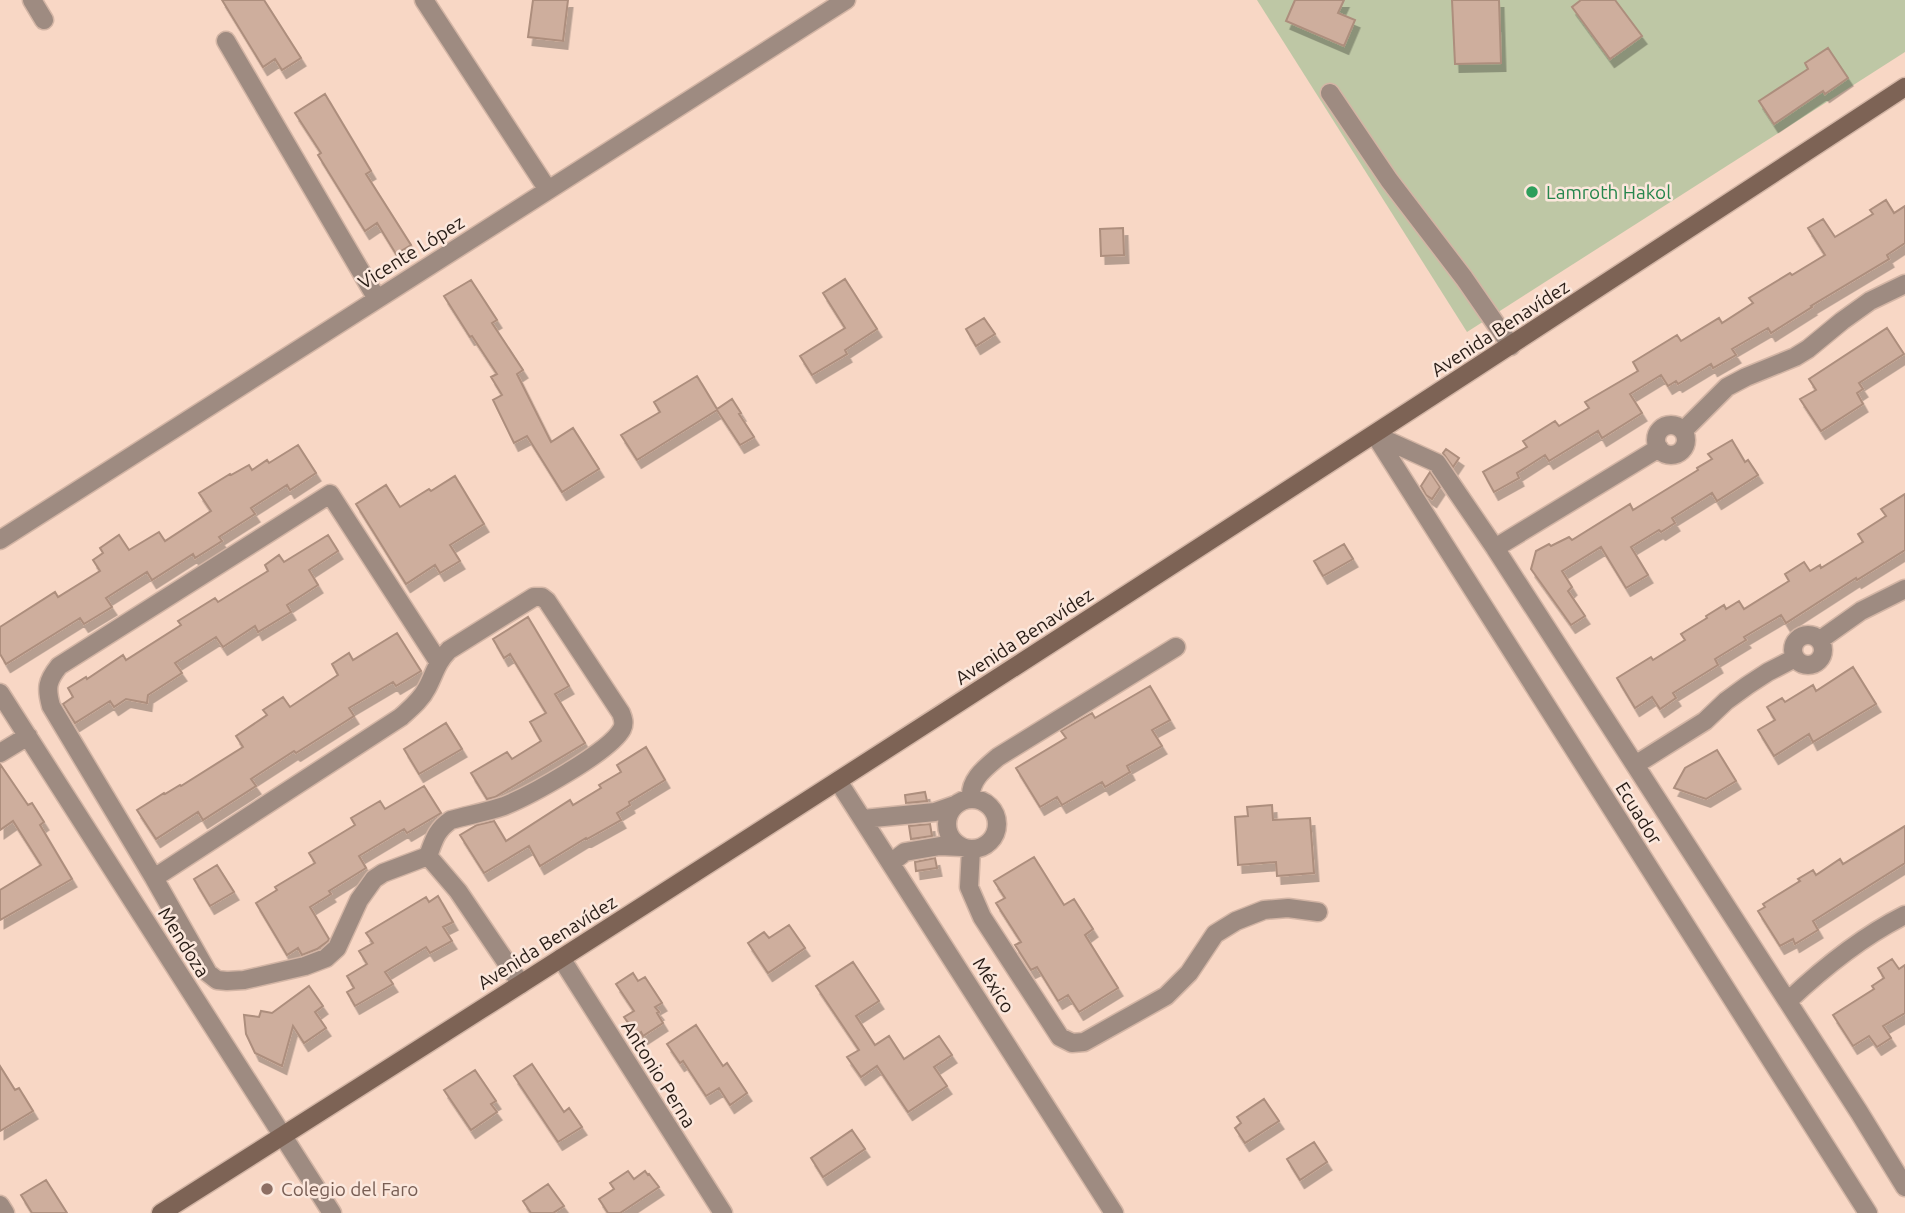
<svg xmlns="http://www.w3.org/2000/svg" width="1905" height="1213" font-family="Ubuntu,sans-serif">
  <style>
    .green { fill: #bec7a5 }
    .building { fill: #ceae9d; stroke: #ad8e7d; stroke-width: 2; filter: url(#shadow) }
    .lines { fill: none; stroke-linecap: round; stroke-linejoin: round }
    .minor-casing { stroke: #d3b5a5; stroke-width: 21 }
    .secondary-casing { stroke: #d3b5a5; stroke-width: 21 }
    .minor { stroke: #9e8b81; stroke-width: 18 }
    .secondary { stroke: #7d6355; stroke-width: 18 }
    .leisure-dot { fill: #2e9e5b; stroke: #fbe7dc; stroke-width: 2.5 }
    .education-dot { fill: #8d6e63; stroke: #fbe7dc; stroke-width: 2.5 }
    .labels { text-anchor: middle; dominant-baseline: central; stroke-width: 5; stroke-linejoin: round; paint-order: stroke }
    .leisure-label { font-size: 19px; fill: #27864d; stroke: #fbe7dc; text-anchor: start }
    .street-label { font-size: 19px; fill: #281c15; stroke: #fbe7dc }
    .education-label { font-size: 19px; fill: #785e54; stroke: #fbe7dc; text-anchor: start }
  </style>
  <defs>
    <filter id="shadow"><feDropShadow dx="4.5" dy="8" stdDeviation="0" flood-color="#0004"/></filter>
  </defs>
  <rect width="100%" height="100%" fill="#f8d7c5"/>
  <path class="green" d="M1257,0H1905V52L1467,332Z"/>
  <path class="building" d="M222,0H264L301,58L282,70L275,59L263,67Z
    M533,0H568L563,41L528,37Z
    M1295,0H1344L1338,13L1355,20L1344,46L1286,21Z
    M1452,0H1499L1501,63L1455,64Z
    M1581,0H1615L1642,36L1610,59L1572,7Z
    M1828,48L1848,78L1825,94L1823,91L1774,124L1759,101L1808,69L1805,63Z
    M325,94L371,171L366,174L411,245L396,254L377,223L365,231L318,155L321,153L295,113Z
    M1886,200L1894,213L1905,206V243L1887,255L1889,259L1811,306L1812,307L1771,333L1768,328L1732,349L1736,355L1713,368L1711,364L1678,384L1676,381L1668,386L1661,375L1630,394L1642,413L1602,438L1598,431L1549,461L1545,455L1517,473L1519,478L1494,492L1483,472L1527,447L1523,441L1555,421L1559,426L1589,408L1585,402L1638,371L1633,362L1677,335L1681,341L1719,318L1722,323L1753,303L1749,298L1790,273L1792,275L1825,255L1808,228L1823,219L1835,237L1873,214L1870,210Z
    M1123,228L1124,255L1101,256L1100,229Z
    M845,279L877,329L845,350L847,354L812,375L800,356L845,328L823,293Z
    M471,280L497,320L492,323L523,370L517,374L551,442L573,428L599,469L562,492L527,436L514,443L493,400L502,395L491,377L497,374L472,336L470,337L444,296Z
    M984,318L995,334L976,346L966,329Z
    M1887,328L1904,354L1859,383L1863,389L1857,393L1863,404L1821,431L1800,399L1816,390L1809,379Z
    M697,376L717,409L732,399L741,413L739,414L754,437L740,445L717,410L637,460L621,435L660,412L654,402Z
    M1732,440L1745,462L1748,460L1758,475L1717,501L1712,493L1672,518L1675,523L1661,532L1659,530L1631,547L1648,575L1626,588L1601,547L1562,571L1572,587L1568,591L1585,616L1571,625L1531,569L1536,551L1549,544L1551,546L1569,537L1572,540L1630,504L1633,510L1698,470L1697,468L1712,459L1708,454Z
    M298,445L316,473L290,490L287,485L251,508L255,514L219,537L222,541L195,558L193,554L152,580L147,572L106,598L112,607L84,624L80,618L6,664L0,654V627L55,592L58,597L100,571L93,560L103,553L100,548L119,535L129,550L159,532L165,541L211,511L199,493L230,474L231,475L249,465L252,470L267,460L269,463Z
    M1446,449L1459,458L1453,467L1443,453Z
    M1430,472L1440,487L1432,499L1426,495L1421,486Z
    M455,476L484,524L450,545L460,561L440,573L435,565L406,584L356,504L386,485L400,507L429,489L431,491Z
    M1905,494V550L1857,580L1856,578L1786,623L1781,615L1744,637L1746,640L1715,659L1718,665L1673,693L1676,698L1660,709L1652,697L1635,708L1617,678L1651,657L1653,660L1685,640L1681,634L1707,618L1706,616L1724,605L1726,609L1739,601L1744,609L1789,581L1785,574L1804,562L1810,571L1820,565L1821,568L1863,542L1858,534L1886,516L1881,509Z
    M328,535L338,551L309,570L318,585L287,605L291,612L258,632L255,626L223,647L216,637L175,663L182,673L148,695L147,703L126,699L114,707L110,701L75,723L63,704L73,697L68,688L86,677L87,679L123,655L126,660L181,625L178,621L215,598L218,602L242,587L268,571L265,565L279,555L284,562Z
    M1344,544L1353,559L1323,576L1314,561Z
    M528,617L569,686L555,694L585,743L495,797L487,799L471,773L507,752L512,759L541,741L530,722L546,713L510,654L504,658L493,639Z
    M397,633L421,671L396,686L393,682L349,708L354,716L296,753L294,751L251,779L256,786L203,820L198,812L156,839L137,810L164,793L165,794L180,785L181,786L243,747L236,736L267,715L263,710L283,697L290,707L338,675L332,664L349,653L353,660Z
    M1853,667L1876,704L1813,742L1809,734L1774,756L1758,730L1775,720L1767,707L1782,698L1785,702L1813,685L1816,691Z
    M1150,686L1170,720L1152,730L1162,746L1127,766L1130,772L1105,787L1102,782L1062,805L1057,797L1040,807L1016,768L1066,738L1061,731L1092,713L1095,718Z
    M446,723L462,749L419,774L404,749Z
    M646,747L665,780L629,802L630,805L617,813L621,820L587,839L586,838L540,866L529,846L484,873L460,835L477,825L494,821L506,841L570,800L573,805L601,788L599,785L621,772L617,765Z
    M1717,750L1736,781L1706,799L1674,788L1685,768Z
    M0,764L28,805L32,803L44,822L40,825L72,879L0,920V890L41,865L13,821L0,830Z
    M424,786L441,813L407,833L404,829L359,856L366,868L329,891L331,894L310,907L329,939L328,941L317,949L302,955L298,948L287,955L256,903L277,890L275,887L315,863L309,853L355,825L351,818L380,801L385,809Z
    M925,792L927,801L906,803L905,795Z
    M1272,805L1273,820L1310,818L1314,873L1277,876L1276,862L1238,865L1235,817L1248,816L1247,807Z
    M930,824L932,836L911,839L909,826Z
    M1905,826V863L1813,921L1818,930L1795,944L1793,939L1780,946L1758,911L1765,907L1763,904L1800,881L1798,879L1813,870L1816,875L1840,859L1843,864Z
    M1034,857L1064,905L1074,899L1093,929L1085,935L1118,988L1079,1012L1068,995L1058,1001L1037,967L1031,970L1015,945L1021,942L996,903L1005,898L994,881Z
    M935,858L937,868L916,871L915,862Z
    M217,865L234,892L210,906L194,879Z
    M438,896L453,922L443,927L452,941L430,953L426,947L385,972L393,984L355,1006L347,992L354,988L347,976L367,964L359,951L373,943L366,933L426,897L429,902Z
    M789,925L805,948L768,973L748,943L764,932L769,938Z
    M1892,959L1899,969L1905,965V1013L1883,1026L1891,1038L1877,1047L1869,1036L1853,1046L1833,1015L1874,989L1872,986L1884,978L1878,968Z
    M853,962L879,1001L856,1016L875,1045L889,1036L904,1059L939,1036L952,1055L934,1067L947,1086L908,1112L877,1066L861,1077L847,1057L859,1050L816,986Z
    M633,973L638,981L645,977L662,1003L655,1007L659,1012L657,1013L663,1023L643,1036L641,1032L637,1035L624,1017L634,1011L616,984Z
    M309,986L323,1006L315,1012L326,1028L304,1043L293,1026L282,1066L255,1053L246,1034L244,1015L259,1017L261,1011L272,1013Z
    M696,1025L723,1066L727,1063L747,1093L730,1105L719,1088L706,1096L683,1061L680,1063L667,1044Z
    M532,1064L564,1112L569,1108L582,1127L558,1142L514,1076Z
    M0,1066L15,1090L19,1088L33,1111L0,1131Z
    M475,1070L496,1101L491,1104L497,1112L471,1130L444,1090Z
    M1264,1099L1279,1121L1245,1143L1235,1128L1241,1123L1237,1117Z
    M852,1130L865,1149L823,1177L811,1158Z
    M1314,1142L1327,1162L1300,1180L1287,1159Z
    M628,1171L634,1179L645,1171L648,1175L649,1174L659,1187L620,1213H608L599,1199L614,1189L610,1183Z
    M46,1180L67,1213H32L21,1195Z
    M548,1184L564,1206L553,1213H531L523,1201Z"/>
  <g class="lines">
    <defs>
      <path id="minor" d="M32,0L44,20
        M424,0L548,190
        M226,41L377,299
        M1330,93L1389,180L1464,278L1511,346
        M1656 440a15 15 0 1 1 30 0a15 15 0 1 1-30 0Z
        M1683,431L1727,387L1746,377L1795,357L1808,349L1842,321L1870,301L1905,284
        M1375,435L1437,463L1495,548L1859,1112L1905,1187
        M1375,435L1868,1213
        M0,540L846,0
        M1495,548L1659,448
        M1793 650a15 15 0 1 1 30 0a15 15 0 1 1-30 0Z
        M1820,640L1861,611L1905,589
        M0,693L332,1213
        M0,753L28,736
        M1635,765L1705,721L1726,701L1748,685L1768,672L1795,658
        M838,781L1114,1213
        M971,799C969,780 985,768 998,757L1176,647
        M947 824a25 25 0 1 1 50 0a25 25 0 1 1-50 0Z
        M863,819L935,812L955,805
        M971,849L969,887L982,917L1060,1037L1072,1043L1084,1042L1166,996L1189,973L1215,934L1236,921L1264,910L1288,908L1318,912
        M428,856L383,873L374,879L359,900L337,948L326,958L305,966L244,980L227,981L217,980L208,973L154,878L51,706C46,688 47,681 59,666L330,494L438,661
        M428,856L458,891L521,984
        M892,862L905,852L940,846L962,847
        M154,878L401,717C411,708 421,700 427,688C435,673 436,663 449,650L534,597H542L547,601L621,713C623,718 625,723 622,729C610,752 529,796 504,806C487,812 469,815 451,820C436,830 434,840 428,856
        M561,958L723,1213
        M1788,1001C1823,968 1861,937 1905,915
        M0,1205L5,1213"/>
      <path id="secondary" d="M161,1213C745,843 1326,467 1905,87"/>
    </defs>
    <use href="#minor" class="minor-casing"/>
    <use href="#secondary" class="secondary-casing"/>
    <use href="#minor" class="minor"/>
    <use href="#secondary" class="secondary"/>
  </g>
  <circle class="leisure-dot" cx="1532" cy="192" r="7"/>
  <circle class="education-dot" cx="267" cy="1189" r="7"/>
  <g class="labels">
    <g class="leisure-label">
      <text x="1546" y="192">Lamroth Hakol</text>
    </g>
    <g class="street-label">
      <text transform="translate(411 252) rotate(-32)">Vicente López</text>
      <text transform="translate(1500 328) rotate(-33)">Avenida Benavídez</text>
      <text transform="translate(1024 636) rotate(-33)">Avenida Benavídez</text>
      <text transform="translate(1639 813) rotate(58)">Ecuador</text>
      <text transform="translate(184 942) rotate(58)">Mendoza</text>
      <text transform="translate(547 942) rotate(-32)">Avenida Benavídez</text>
      <text transform="translate(994 985) rotate(58)">México</text>
      <text transform="translate(659 1074) rotate(58)">Antonio Perna</text>
    </g>
    <g class="education-label">
      <text x="281" y="1189">Colegio del Faro</text>
    </g>
  </g>
</svg>
